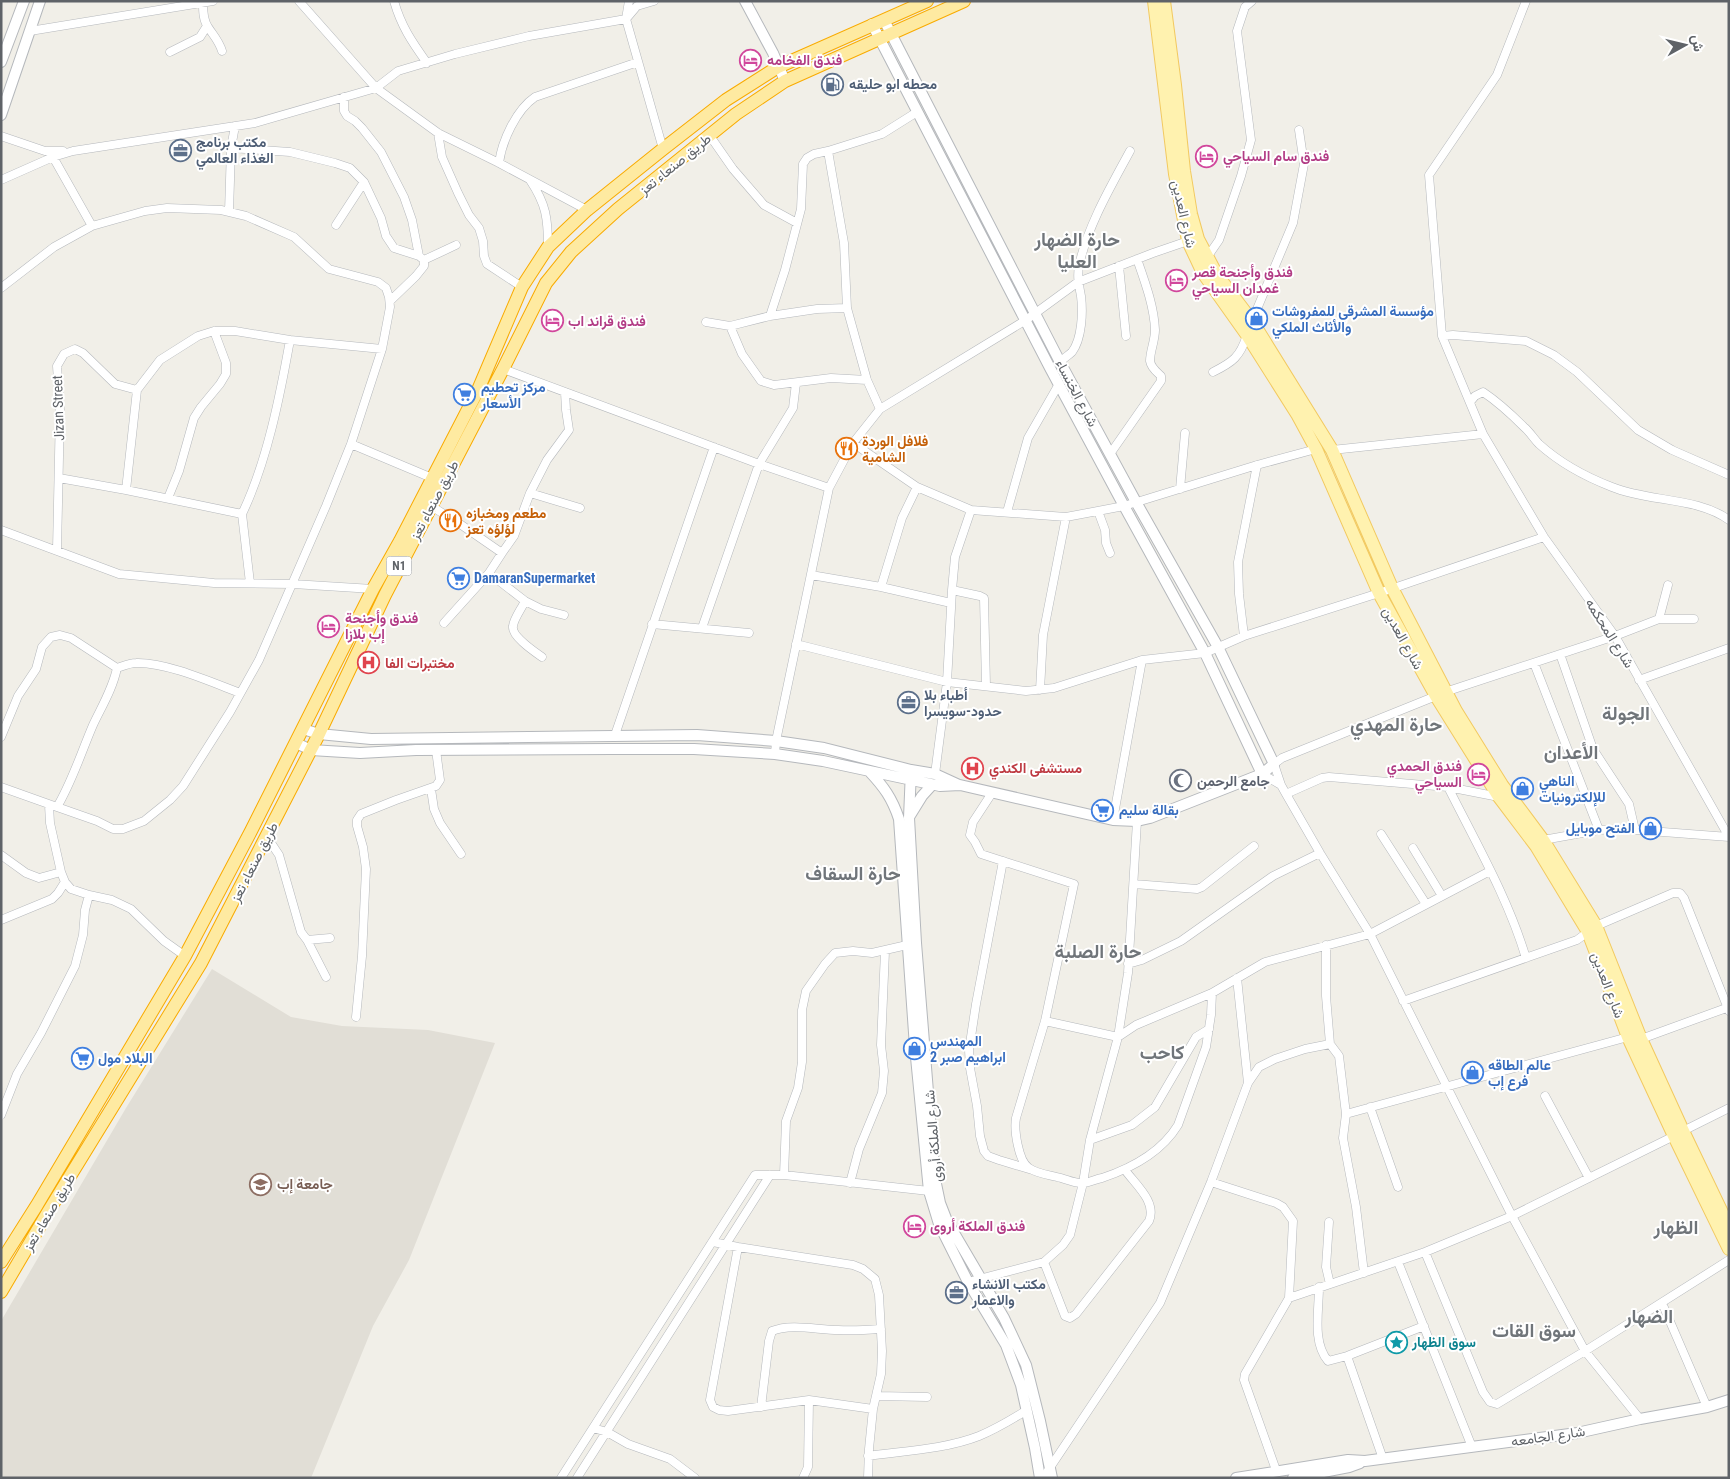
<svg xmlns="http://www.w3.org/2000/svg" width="1730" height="1479" font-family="'Roboto Condensed',Vazirmatn,sans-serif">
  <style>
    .education { fill: #e1ded6 }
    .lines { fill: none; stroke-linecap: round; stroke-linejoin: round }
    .minor-casing { stroke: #b5b8bc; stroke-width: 9 }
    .tertiary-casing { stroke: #b5b8bc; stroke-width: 12 }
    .primary-casing { stroke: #f2c960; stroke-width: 14 }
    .trunk-casing { stroke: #f9ab00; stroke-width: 14 }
    .minor { stroke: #fff; stroke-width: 8 }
    .tertiary { stroke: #fff; stroke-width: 10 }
    .primary { stroke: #fff2af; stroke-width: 12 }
    .trunk { stroke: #feeaa1; stroke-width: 12 }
    .labels { text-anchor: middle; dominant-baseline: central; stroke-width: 4; stroke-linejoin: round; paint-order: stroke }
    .shield { fill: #fff; stroke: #8f9295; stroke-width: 1 }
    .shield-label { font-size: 12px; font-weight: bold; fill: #5f6368 }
    .hotel-label { font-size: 14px; font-weight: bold; fill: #b23c85; stroke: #fff; text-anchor: start }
    .service-label { font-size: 14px; font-weight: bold; fill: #4e5e75; stroke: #fff; text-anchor: start }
    .street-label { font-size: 14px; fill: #5f6368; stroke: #fff }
    .shop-label { font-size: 14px; font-weight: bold; fill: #366cbe; stroke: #fff; text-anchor: start }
    .food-label { font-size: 14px; font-weight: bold; fill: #c56008; stroke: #fff; text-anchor: start }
    .health-label { font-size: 14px; font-weight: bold; fill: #be3a42; stroke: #fff; text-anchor: start }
    .worship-label { font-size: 14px; font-weight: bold; fill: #5b616d; stroke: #fff; text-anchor: start }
    .education-label { font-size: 14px; font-weight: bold; fill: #785e54; stroke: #fff; text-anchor: start }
    .culture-label { font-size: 14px; font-weight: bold; fill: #0d838f; stroke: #fff; text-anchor: start }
    .district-label { font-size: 19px; font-weight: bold; fill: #70757a; stroke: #fff }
  </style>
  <rect width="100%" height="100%" fill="#f1efe8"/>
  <path class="education" d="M212,969L291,1017L342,1026L428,1030L495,1043L409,1260L373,1326L311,1478H1V1321L126,1108Z"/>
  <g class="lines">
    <defs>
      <path id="minor" d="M299,1L376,88L438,133L499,163L587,210
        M394,1C401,26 412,42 427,63
        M1526,1L1497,75L1429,175L1442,336L1483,434L1544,537L1615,636L1729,837
        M203,3C203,11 203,20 208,27C213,35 219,41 222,51
        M626,19L637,6L654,1
        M626,19L629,1
        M30,31L213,1
        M170,52L200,37L207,26
        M344,97V111L347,116L355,121L362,128L381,152L404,197L412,220L419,256L424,260V266L416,276L390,301
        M438,133L442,157L458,193L469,215L479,228L483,241L484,256L487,264L522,287
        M1,136L45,151H63
        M710,136L733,169L764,205L797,223
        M231,148L290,152L335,163L350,168L364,182L381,218L386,236L394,248L419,256
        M828,151L844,243L847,308L867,380L880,409
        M53,157L92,226
        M499,163C502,141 516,110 535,97L638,62
        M1,180L53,157L73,151L255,123L376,88L398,71L455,54L529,36L626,19L663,149
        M530,180C546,204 548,218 548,247
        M229,212L231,148L235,126
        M336,225L364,182
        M1208,256L1219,240L1241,176L1251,140L1237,31L1245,7L1252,1
        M424,260L456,245
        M1119,266L1126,336
        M1,288L54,247L92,226L145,211L167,208L221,210L246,216L294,237L329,269L378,282L386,288L389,297L390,307L382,349L351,444L326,506L259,660L230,712L183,786L170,800L144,821L123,829H113L97,821L57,807
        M770,316L785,270L801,209L803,164L807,158L814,154L828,151L882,134L917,112
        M1252,321L1293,223L1304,164L1299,130
        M706,322L730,326L770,316L817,309L847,308
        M730,326L742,354L761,381L774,385L831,378L867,380
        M1442,336L1453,335L1526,341L1554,355L1577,372L1638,430L1672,450L1729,475
        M1060,362C1064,358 1069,355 1072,352C1082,339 1083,312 1081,296C1079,286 1077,277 1079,266C1087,227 1111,186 1130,151
        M503,369L759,464L829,488
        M1213,372C1233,362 1240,357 1247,335
        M1470,402L1475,396L1483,392C1498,402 1512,415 1524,427C1530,432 1534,439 1539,444C1560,463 1586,477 1612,487C1648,502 1698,497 1729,520
        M853,443L917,487
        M351,444L432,478
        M1332,450L1483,434
        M1110,454L1161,381V376C1157,372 1151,368 1150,361C1150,351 1155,341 1155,330C1154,306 1145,282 1137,259
        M59,478L126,490L242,514L250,583
        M1180,489L1185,433
        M126,490L137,390
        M530,493L580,508
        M168,498L179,471L194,418L201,407L220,384L226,374V363L214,331
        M431,506L460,524L502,553L514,536L530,493L547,460L569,430L566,410L565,392
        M1098,511L1105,530L1106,543L1110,553
        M1007,512L1028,438L1059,384
        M242,514C267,462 280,396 290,340
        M1,530L119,574L214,583L293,584L373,589
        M57,550L60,410L57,366L64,354L75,349L83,353L115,384L137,390L160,360L198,336L214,331H235L290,340L382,349
        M489,573L525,601L541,609L564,615
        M811,575L881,587L951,603
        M881,587L902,518L917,487L971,510L1066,517L1124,506L1257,465L1316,449
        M952,590L980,596L984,598L986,686
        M525,601C522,608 514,618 513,626C511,636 535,652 542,657
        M1659,619L1668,585
        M444,623L489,573L502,553
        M652,624L749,633
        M702,628L759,464L793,408L796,383
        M1244,636L1239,594L1238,562L1257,465
        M796,644L947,682L1026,691L1054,688L1142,660L1205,653L1244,636L1379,593L1544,537
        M1560,654L1593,749L1629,804L1635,830
        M1534,663L1599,830
        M1639,680L1729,648
        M1040,690L1043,635L1066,517
        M1445,692L1615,636L1659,619H1694
        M1436,696L1282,758L1274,764L1281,785L1286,794L1320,853L1370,934L1512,1216L1585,1351L1640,1419
        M615,735L714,447
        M1,737L18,696L36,669L42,647L51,637L60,635L71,638L117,668C123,666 130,663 136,663C166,662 211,682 240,693
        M775,754L776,741L829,488L853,443L880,409L1026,320L1078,282L1153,253L1188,241
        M935,774L947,682L952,590L955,557L971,510
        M1262,774L1281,785
        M1,787L57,807C72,782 81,753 93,725C102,706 113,688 117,668
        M1448,787C1476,843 1508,898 1526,958
        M431,789L434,809L440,823L461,854
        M992,793L973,822L970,835L975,842L981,854L1074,884L1045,1021L1016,1118C1014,1129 1018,1161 1029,1168C1037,1174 1051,1175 1061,1178C1068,1180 1077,1184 1083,1183C1089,1183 1096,1179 1102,1178C1132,1168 1161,1153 1178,1125L1206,1047L1211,1015L1212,993
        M1286,794L1322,778L1329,777L1448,787L1499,797
        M49,805L50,823L61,872L65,882L71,889L89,895L112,900L131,909L164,941L185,956
        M1113,820L1142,660
        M1381,834L1426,904
        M267,837L279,855L301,932L307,940L326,977
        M1540,843L1543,840L1599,830L1623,829L1729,837
        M1413,848L1442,896
        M1,855L26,873L39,878L61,872
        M1003,861L976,1004L969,1050L970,1068L977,1106L980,1136L984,1151L988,1156L999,1160L1029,1169
        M1134,884L1197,889L1202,887L1254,846
        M1,920L52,899L58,893L65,882
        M307,940L330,938
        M1326,945V996L1330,1044L1339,1056L1346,1114L1343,1138L1356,1207L1364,1273
        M1128,964L1142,960L1181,941L1273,876L1320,853
        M1237,978L1248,1083
        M1403,1001L1577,940L1596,926L1673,893H1680L1684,898L1729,1011
        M356,1017L362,956L366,869L363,847L357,826V820L361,814L396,800L436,786L440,780L436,750
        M1045,1021L1118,1037L1136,1025L1212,993L1265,962L1370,934L1490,871
        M1641,1039L1729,1007
        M1545,1096L1589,1178
        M1370,1107L1398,1187
        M1346,1114L1628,1037
        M1,1115L17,1074L41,1033L75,966L83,935L85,910L89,895
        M1683,1131L1729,1108
        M1090,1140L1132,1125L1155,1107L1196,1037L1209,1029
        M784,1175L786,1121L798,1088L802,1062V1010L806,991L825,964L835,953L853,951L872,953L907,945
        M1211,1182L1276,1203L1283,1207L1293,1221L1289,1298L1245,1374L1244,1380L1276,1470
        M850,1183L859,1149L882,1093L884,1071L881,1045L885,951
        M1329,1222L1326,1267L1330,1284
        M713,1242L738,1247L853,1265L863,1269L875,1279L879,1295L882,1351L881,1374L873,1409L869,1449L868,1478
        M738,1247L710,1400L713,1407L719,1410L728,1411L809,1400L873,1409
        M1425,1252L1483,1392L1490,1402L1497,1404L1585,1351L1729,1260
        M1044,1262L1065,1316L1070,1318L1076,1314L1149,1221C1157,1202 1136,1185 1125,1170
        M1398,1262L1472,1447
        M968,1282L1044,1262L1063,1245L1070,1235L1083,1183L1090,1140L1118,1037L1128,973L1137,821
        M1319,1287C1319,1311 1312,1342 1328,1361L1347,1356L1424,1326
        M1289,1298L1425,1252L1512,1216L1674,1136
        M1662,1303L1707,1407
        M1347,1356L1383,1459
        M877,1396L927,1397
        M761,1407L769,1341L772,1331C791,1323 818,1330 838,1330C852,1331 867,1330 881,1329
        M593,1428L607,1432L628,1444L670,1459L695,1478
        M868,1456C904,1451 946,1449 979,1436C996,1429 1011,1420 1027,1410
        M561,1478L755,1175H784L929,1191
        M577,1478L770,1175
        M803,1478L808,1467L809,1400
        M1043,1478L1160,1303L1211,1182L1248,1083L1259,1067L1275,1059L1305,1049L1330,1044"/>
      <path id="tertiary" d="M745,1L773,53L785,81
        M872,24L1050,368L1124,506L1205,653L1262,774
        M1,62L24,1
        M1,115L40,1
        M303,729L319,734L371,739L697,735L776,741L824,748L911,770L935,774L959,785
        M296,743L311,750L360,753L416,750L612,749H694L775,754L823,761L940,786L960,785L1113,820L1137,821L1150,818L1262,774L1274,764L1218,647L1136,502L1060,362L884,20
        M911,770L909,818L916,943L935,1179L940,1203L947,1221L1004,1318L1026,1365L1040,1421L1052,1478
        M869,771C884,787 892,798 899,819L915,1047L929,1191L939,1224L968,1282L1006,1345L1021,1385L1035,1448L1040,1478
        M909,817L922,796L932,785
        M1236,1478L1348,1460L1365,1461L1577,1433L1640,1419L1707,1407L1729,1400
        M1293,1478L1349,1467L1360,1463"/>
      <path id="primary" d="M1154,1L1175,174L1188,241L1203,273L1247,335L1297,414L1316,449L1379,593L1436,696L1499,797L1536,846L1588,932L1628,1037L1674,1136L1729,1249
        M1164,1L1175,85L1184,171L1191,214L1198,239L1217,275L1252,321L1332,450L1392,588L1456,711L1502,785L1543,840L1596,926L1641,1039L1683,1131L1729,1227"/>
      <path id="trunk" d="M1,1262L37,1205L185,956L251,831L373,589L400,541L478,390L522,287L548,247L587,210L663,149L726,100L778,67L927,1
        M1,1292L48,1212L201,963L319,734L385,595L503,369L546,283L571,252L618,209L736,114L785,81L964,1"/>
    </defs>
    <use href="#minor" class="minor-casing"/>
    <use href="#tertiary" class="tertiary-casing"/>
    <use href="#primary" class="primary-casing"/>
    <use href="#trunk" class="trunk-casing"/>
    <use href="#minor" class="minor"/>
    <use href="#tertiary" class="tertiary"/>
    <use href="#primary" class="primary"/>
    <use href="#trunk" class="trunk"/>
  </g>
  <defs>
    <symbol id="hotel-ring" viewBox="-11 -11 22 22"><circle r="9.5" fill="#fff" stroke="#d1479c" stroke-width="1.5"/><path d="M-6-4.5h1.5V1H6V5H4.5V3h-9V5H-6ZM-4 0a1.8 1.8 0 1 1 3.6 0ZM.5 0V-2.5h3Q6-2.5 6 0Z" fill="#d1479c"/></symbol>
    <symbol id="fuel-ring" viewBox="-11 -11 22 22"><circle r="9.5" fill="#fff" stroke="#5c6f8a" stroke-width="1.5"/><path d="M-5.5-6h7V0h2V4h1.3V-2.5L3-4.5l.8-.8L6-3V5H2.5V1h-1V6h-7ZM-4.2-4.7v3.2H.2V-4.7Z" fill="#5c6f8a"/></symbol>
    <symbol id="office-ring" viewBox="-11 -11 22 22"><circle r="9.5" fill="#fff" stroke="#5c6f8a" stroke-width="1.5"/><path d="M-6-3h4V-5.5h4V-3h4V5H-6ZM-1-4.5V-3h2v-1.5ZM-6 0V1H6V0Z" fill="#5c6f8a"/></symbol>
    <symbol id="shop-ring" viewBox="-11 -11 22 22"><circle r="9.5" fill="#fff" stroke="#3f7fe0" stroke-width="1.5"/><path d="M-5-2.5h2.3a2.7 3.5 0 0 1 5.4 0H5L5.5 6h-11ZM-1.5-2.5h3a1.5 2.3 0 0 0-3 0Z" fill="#3f7fe0"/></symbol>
    <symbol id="supermarket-ring" viewBox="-11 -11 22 22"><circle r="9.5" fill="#fff" stroke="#3f7fe0" stroke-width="1.5"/><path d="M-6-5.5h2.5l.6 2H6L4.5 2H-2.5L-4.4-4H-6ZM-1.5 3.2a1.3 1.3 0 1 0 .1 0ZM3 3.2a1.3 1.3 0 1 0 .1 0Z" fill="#3f7fe0"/></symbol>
    <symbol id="restaurant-ring" viewBox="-11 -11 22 22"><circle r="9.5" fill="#fff" stroke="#e8710a" stroke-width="1.5"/><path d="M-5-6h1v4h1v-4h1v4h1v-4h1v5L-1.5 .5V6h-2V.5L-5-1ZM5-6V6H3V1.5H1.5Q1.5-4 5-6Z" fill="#e8710a"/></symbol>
    <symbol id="hospital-ring" viewBox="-11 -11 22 22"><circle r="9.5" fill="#fff" stroke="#e0444e" stroke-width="1.5"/><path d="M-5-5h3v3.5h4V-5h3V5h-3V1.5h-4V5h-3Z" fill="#e0444e"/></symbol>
    <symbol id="mosque-ring" viewBox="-11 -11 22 22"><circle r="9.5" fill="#fff" stroke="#6b7280" stroke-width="1.5"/><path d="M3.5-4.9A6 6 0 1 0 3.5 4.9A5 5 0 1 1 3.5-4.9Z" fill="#6b7280"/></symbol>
    <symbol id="university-ring" viewBox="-11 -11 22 22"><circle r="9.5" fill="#fff" stroke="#8d6e63" stroke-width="1.5"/><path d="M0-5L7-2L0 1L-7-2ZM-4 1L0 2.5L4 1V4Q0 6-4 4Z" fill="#8d6e63"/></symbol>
    <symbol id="sight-ring" viewBox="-11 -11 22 22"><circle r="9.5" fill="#fff" stroke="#0f9aa8" stroke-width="1.5"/><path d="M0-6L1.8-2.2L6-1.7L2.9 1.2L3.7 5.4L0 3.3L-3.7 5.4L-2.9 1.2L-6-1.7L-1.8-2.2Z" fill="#0f9aa8"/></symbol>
  </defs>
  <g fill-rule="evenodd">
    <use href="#hotel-ring" x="738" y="48" width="25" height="25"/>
    <use href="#fuel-ring" x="820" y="72" width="25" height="25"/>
    <use href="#office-ring" x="168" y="138" width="25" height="25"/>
    <use href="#hotel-ring" x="1194" y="144" width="25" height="25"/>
    <use href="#hotel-ring" x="1164" y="268" width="25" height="25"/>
    <use href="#shop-ring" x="1244" y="306" width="25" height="25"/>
    <use href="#hotel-ring" x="540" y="308" width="25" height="25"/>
    <use href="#supermarket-ring" x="452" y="382" width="25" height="25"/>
    <use href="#restaurant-ring" x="834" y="436" width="25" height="25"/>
    <use href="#restaurant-ring" x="438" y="508" width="25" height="25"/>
    <use href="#supermarket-ring" x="446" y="566" width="25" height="25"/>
    <use href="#hotel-ring" x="316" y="614" width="25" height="25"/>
    <use href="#hospital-ring" x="356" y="650" width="25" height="25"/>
    <use href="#office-ring" x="896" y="690" width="25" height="25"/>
    <use href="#hospital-ring" x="960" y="756" width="25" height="25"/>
    <use href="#hotel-ring" x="1466" y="762" width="25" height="25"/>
    <use href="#mosque-ring" x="1168" y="768" width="25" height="25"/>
    <use href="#shop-ring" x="1510" y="776" width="25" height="25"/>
    <use href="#supermarket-ring" x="1090" y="798" width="25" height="25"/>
    <use href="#shop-ring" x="1638" y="816" width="25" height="25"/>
    <use href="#shop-ring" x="902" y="1036" width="25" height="25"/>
    <use href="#supermarket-ring" x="70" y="1046" width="25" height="25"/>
    <use href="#shop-ring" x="1460" y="1060" width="25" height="25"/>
    <use href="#university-ring" x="248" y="1172" width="25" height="25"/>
    <use href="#hotel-ring" x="902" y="1214" width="25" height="25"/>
    <use href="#office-ring" x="944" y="1280" width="25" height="25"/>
    <use href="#sight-ring" x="1384" y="1330" width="25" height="25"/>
  </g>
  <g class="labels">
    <rect class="shield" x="386.5" y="556.5" width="25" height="19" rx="4"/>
    <g class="shield-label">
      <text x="399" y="566">N1</text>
    </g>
    <g class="hotel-label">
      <text x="767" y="60">فندق الفخامه</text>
      <text x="1223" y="156">فندق سام السياحي</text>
      <text x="1192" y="272">فندق وأجنحة قصر<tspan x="1192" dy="16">غمدان السياحي</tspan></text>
      <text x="568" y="321">فندق قراند اب</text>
      <text x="345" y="618">فندق وأجنحة<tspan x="345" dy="16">إب بلازا</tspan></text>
      <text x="1462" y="766" text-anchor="end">فندق الحمدي<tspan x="1462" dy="16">السياحي</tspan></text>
      <text x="930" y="1226">فندق الملكة أروى</text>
    </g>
    <g class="service-label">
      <text x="849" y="84">محطه ابو حليقه</text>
      <text x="196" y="142">مكتب برنامج<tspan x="196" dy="16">الغذاء العالمي</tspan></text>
      <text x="924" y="695">أطباء بلا<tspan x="924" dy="16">حدود-سويسرا</tspan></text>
      <text x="972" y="1284">مكتب الانشاء<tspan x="972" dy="16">والاعمار</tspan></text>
    </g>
    <g class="street-label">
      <text transform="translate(675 164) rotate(-39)">طريق صنعاء تعز</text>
      <text transform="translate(1184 214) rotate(77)">شارع العدين</text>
      <text transform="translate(1077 393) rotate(62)">شارع الخنساء</text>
      <text transform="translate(58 408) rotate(-92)">Jizan Street</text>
      <text transform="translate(434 500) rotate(-62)">طريق صنعاء تعز</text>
      <text transform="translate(1610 633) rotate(58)">شارع المحكمه</text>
      <text transform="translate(1403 638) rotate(61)">شارع العدين</text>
      <text transform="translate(254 862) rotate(-63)">طريق صنعاء تعز</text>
      <text transform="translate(1608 985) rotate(69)">شارع العدين</text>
      <text transform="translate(933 1136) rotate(-95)">شارع الملكة أروى</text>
      <text transform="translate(49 1212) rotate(-59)">طريق صنعاء تعز</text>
      <text transform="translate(1548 1436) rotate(-8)">شارع الجامعه</text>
    </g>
    <g class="shop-label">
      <text x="1272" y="311">مؤسسة المشرقي للمفروشات<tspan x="1272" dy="16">والأثاث الملكي</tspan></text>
      <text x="481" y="387">مركز تحطيم<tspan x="481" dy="16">الأسعار</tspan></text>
      <text x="474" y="578">DamaranSupermarket</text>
      <text x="1539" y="781">الناهي<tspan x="1539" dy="16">للإلكترونيات</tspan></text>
      <text x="1119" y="810">بقالة سليم</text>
      <text x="1635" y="828" text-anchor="end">الفتح موبايل</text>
      <text x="930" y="1041">المهندس<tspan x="930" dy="16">ابراهيم صبر 2</tspan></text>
      <text x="98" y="1058">البلاد مول</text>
      <text x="1488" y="1065">عالم الطاقه<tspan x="1488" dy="16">فرع إب</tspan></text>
    </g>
    <g class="food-label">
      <text x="862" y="441">فلافل الوردة<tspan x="862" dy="16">الشامية</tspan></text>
      <text x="466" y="513">مطعم ومخبازه<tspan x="466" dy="16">لؤلؤه تعز</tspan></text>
    </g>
    <g class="health-label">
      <text x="385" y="663">مختبرات الفا</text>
      <text x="989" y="768">مستشفى الكندي</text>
    </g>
    <g class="worship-label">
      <text x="1197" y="781">جامع الرحمن</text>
    </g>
    <g class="education-label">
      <text x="277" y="1184">جامعة إب</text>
    </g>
    <g class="culture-label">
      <text x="1412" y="1342">سوق الظهار</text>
    </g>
    <g class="district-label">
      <text x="1077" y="239">حارة الضهار<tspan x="1077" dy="22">العليا</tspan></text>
      <text x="1626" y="713">الجولة</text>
      <text x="1396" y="724">حارة المهدي</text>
      <text x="1571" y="752">الأعدان</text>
      <text x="853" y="873">حارة السقاف</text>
      <text x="1098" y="951">حارة الصلبة</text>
      <text x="1162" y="1052">كاحب</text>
      <text x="1676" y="1227">الظهار</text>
      <text x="1649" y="1316">الضهار</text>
      <text x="1534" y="1330">سوق القات</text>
    </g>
  </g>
  <rect width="1730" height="1479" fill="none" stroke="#5f6368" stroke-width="5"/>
  <g transform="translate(1685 45) rotate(82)" stroke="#ffffff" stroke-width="4" paint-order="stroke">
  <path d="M0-4L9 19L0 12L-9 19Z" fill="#5f6368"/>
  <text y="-8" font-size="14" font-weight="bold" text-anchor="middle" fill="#5f6368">ش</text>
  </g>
</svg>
